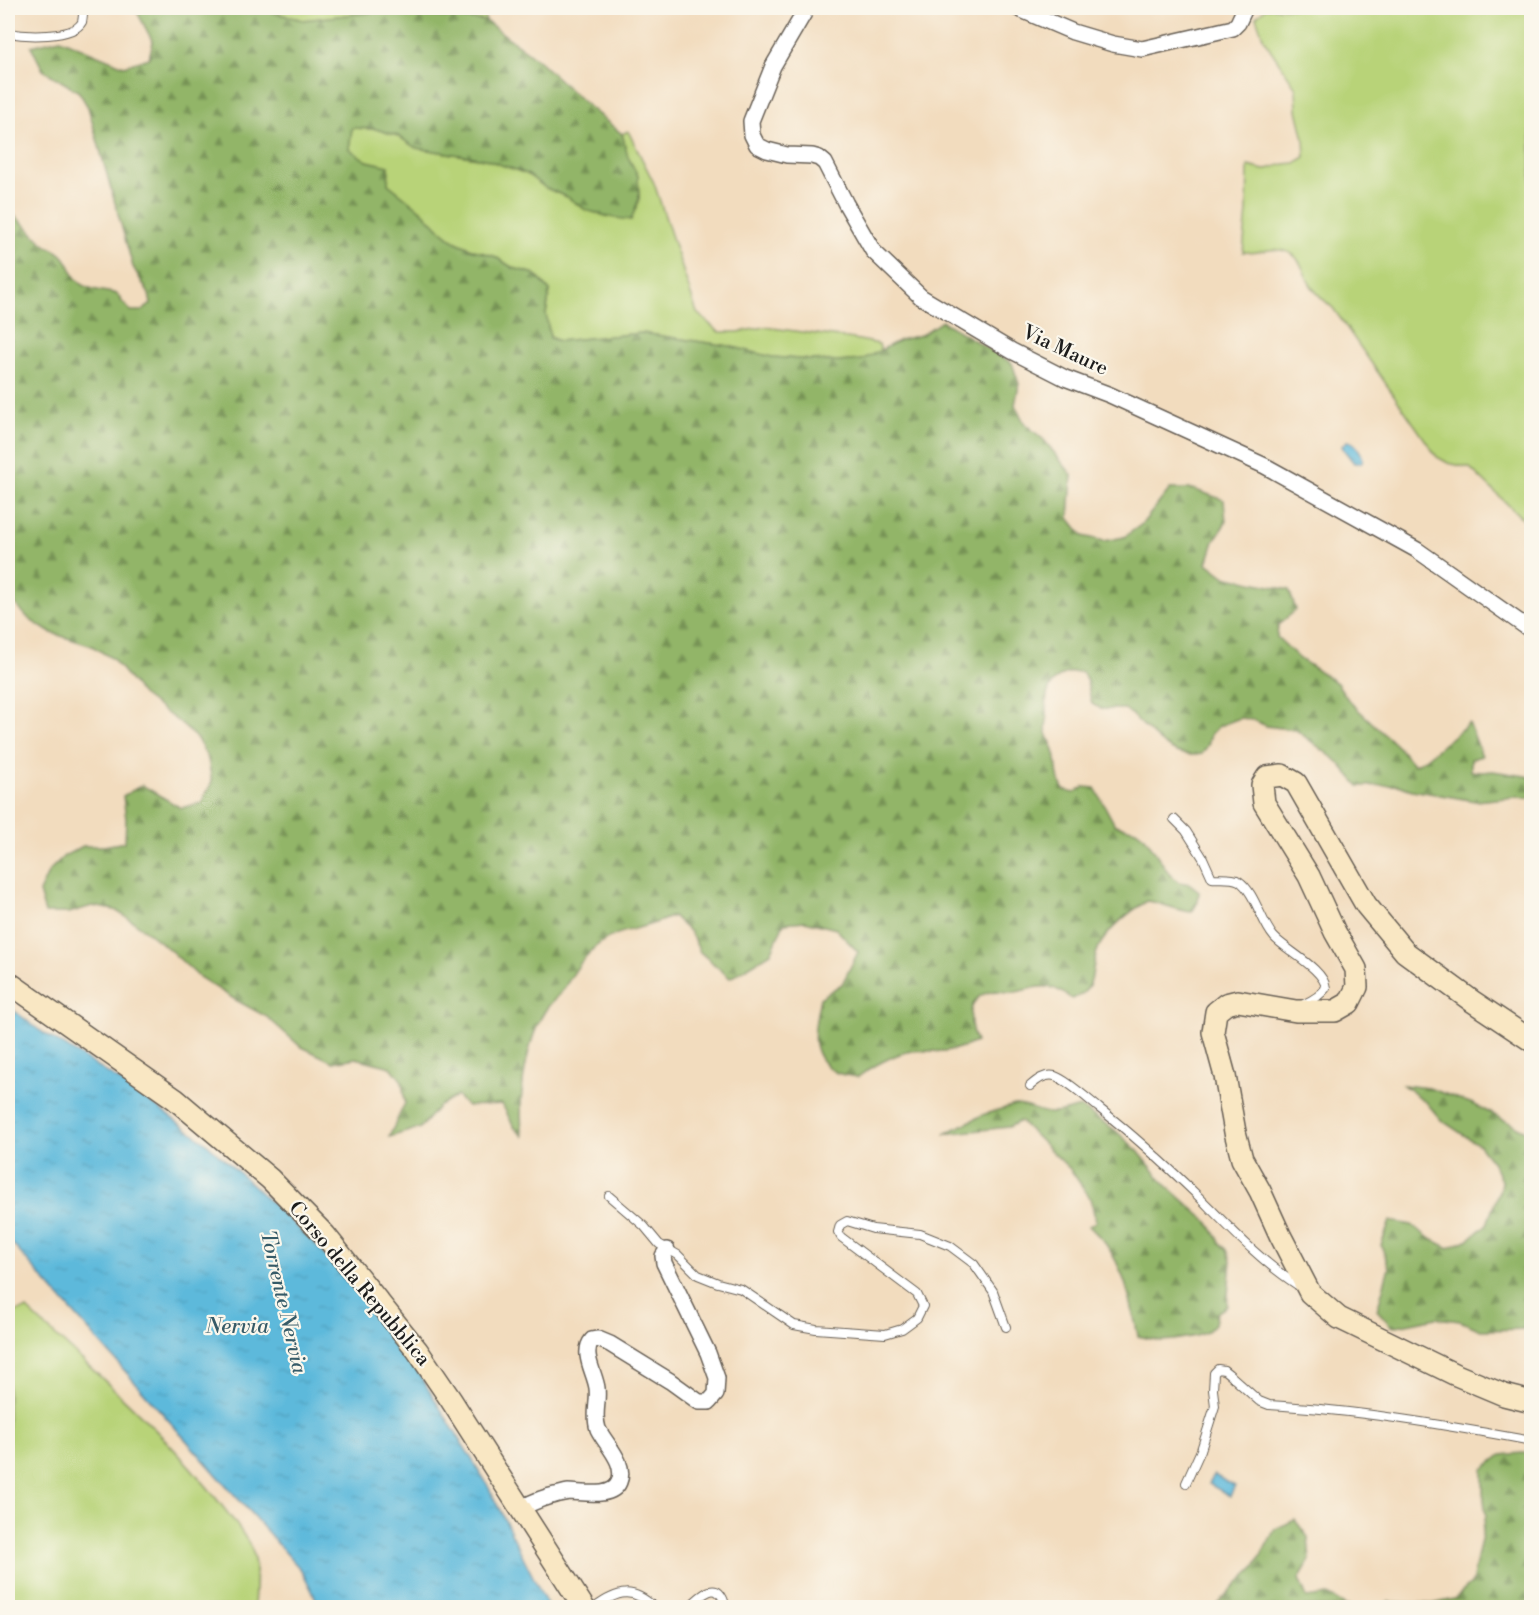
<svg xmlns="http://www.w3.org/2000/svg" width="1539" height="1615" font-family="'Libre Bodoni',serif">
  <style>
    .grass { fill: #b8d378; stroke: #6a784a; stroke-width: 1.5 }
    .forest { fill: url(#forest-firs); stroke: #576842; stroke-width: 1.5 }
    .water { fill: url(#water-ripples); stroke: #3c6a7c; stroke-width: 1.5 }
    .lines { fill: none; stroke-linecap: round; stroke-linejoin: round }
    .lane-casing { stroke: #675f55; stroke-width: 10 }
    .street-casing { stroke: #675f55; stroke-width: 18 }
    .secondary-casing { stroke: #675f55; stroke-width: 24 }
    .lane { stroke: #fff; stroke-width: 8 }
    .street { stroke: #fff; stroke-width: 15 }
    .secondary { stroke: #f9e7c3; stroke-width: 21 }
    .labels { text-anchor: middle; dominant-baseline: central; stroke-width: 4.5; stroke-linejoin: round; paint-order: stroke }
    .street-label { font-size: 20px; fill: #1c1c1c; stroke: #fbf7ec }
    .water-label { font-size: 21px; font-style: italic; fill: #365b68; stroke: #fbf7ec }
  </style>
  <defs>
    <pattern id="forest-firs" width="22" height="20" patternUnits="userSpaceOnUse" patternTransform="scale(1.5)"><rect width="22" height="20" fill="#92b568"/><path d="M5 1l3.5 6h-7zM16 11l3.5 6h-7z" fill="#769255"/></pattern>
    <pattern id="water-ripples" width="26" height="14" patternUnits="userSpaceOnUse" patternTransform="scale(1.5)"><rect width="26" height="14" fill="#5db9db"/><path d="M2 4q2-2 4 0t4 0M15 11q2-2 4 0t4 0" fill="none" stroke="#509ebb"/></pattern>
  </defs>
  <rect width="100%" height="100%" fill="#fbf7ec"/>
  <filter id="ink" filterUnits="userSpaceOnUse"><feTurbulence type="fractalNoise" baseFrequency=".0167" numOctaves="2"/><feDisplacementMap in="SourceGraphic" scale="12" xChannelSelector="R" yChannelSelector="G"/><feConvolveMatrix kernelMatrix="1 2 1 2 8 2 1 2 1" color-interpolation-filters="sRGB"/></filter>
  <filter id="wash" filterUnits="userSpaceOnUse"><feTurbulence type="fractalNoise" baseFrequency=".008" numOctaves="4" result="noise"/><feDisplacementMap in="SourceGraphic" scale="24" xChannelSelector="R" yChannelSelector="G"/><feGaussianBlur stdDeviation="1.35" result="paint"/><feColorMatrix in="noise" values="0 0 0 0 0 0 0 0 0 0 0 0 0 0 0 0 0 1.4 0 .05"/><feComposite in="paint" operator="in"/></filter>
  <g filter="url(#wash)">
    <rect width="100%" height="100%" fill="#f2dcbe"/>
    <path class="grass" d="M255,8H485L484,14L486,21L451,17L427,16L383,11L303,20Z
      M1266,8H1531V527L1470,468L1448,463L1437,457L1333,308C1325,301 1316,294 1310,284C1301,269 1302,254 1281,250C1272,248 1266,251 1257,252C1253,253 1248,252 1243,252L1247,211L1248,166L1264,170L1284,164L1295,163L1305,157L1304,139L1297,110L1296,88L1264,40L1256,17Z
      M352,128L376,129L398,136L416,148L485,159L527,174L546,188L567,197L586,210L631,220L639,199L638,176L628,157L622,134L628,131L654,183L697,313L719,332H738L765,327L854,339L879,344L881,351L862,360L838,362L772,357L729,346L642,333L559,341L550,337L546,314L550,291L535,274L513,268L494,256L474,250L454,241L438,228L422,211L388,184L389,166L367,161L349,149Z
      M27,1309C95,1373 167,1433 223,1507C231,1517 250,1542 253,1553C257,1570 255,1590 254,1607H8V1313Z"/>
    <path class="forest" d="M135,8H255L303,20L383,11L427,16L451,17L486,21L538,60L582,101L622,134L628,157L638,176L639,199L631,220L609,217L586,210L567,197L546,188L527,174L485,159L416,148L398,136L376,129L352,128L349,149L367,161L389,166L388,184L422,211L438,228L454,241L474,250L494,256L513,268L535,274L550,291L546,314L550,338L559,341L642,333L729,346L772,357L838,362L862,360L900,340L921,335L942,321L1012,363L1019,384L1015,405L1025,424L1044,440L1072,475L1069,518L1083,536L1104,541L1124,537L1142,524L1170,489H1193L1224,500L1226,522L1214,541L1207,563L1224,576L1289,590L1296,610L1278,625L1277,637L1300,659L1337,683L1349,701L1398,747L1414,765L1425,759L1469,723L1482,756L1471,759V771L1482,772L1493,771L1531,777V798L1516,797L1475,801L1412,790L1398,785L1359,786L1337,761L1296,730L1266,726L1252,719L1240,718L1219,726L1211,734L1208,745L1202,754C1166,761 1151,729 1125,709H1102L1092,704C1088,691 1090,683 1082,672C1066,670 1051,678 1047,695C1045,703 1048,711 1047,719C1047,722 1046,725 1046,728C1047,738 1055,748 1056,759C1058,774 1056,776 1064,790L1074,793L1084,787L1095,788L1115,825L1136,830L1145,837L1170,875L1179,882L1190,884L1199,891L1198,902L1192,912C1177,911 1163,903 1147,901C1129,912 1113,925 1101,943C1087,965 1101,989 1072,999C1055,987 1049,984 1028,989C1024,990 1019,992 1015,992C1008,993 1002,991 996,991C965,994 968,1021 976,1042C962,1048 947,1053 931,1051C924,1051 919,1050 912,1051C896,1053 871,1067 858,1077C851,1076 841,1075 835,1072C805,1053 815,1026 820,998L842,984L858,952L836,929L805,921L784,923L771,953L730,978L700,952L690,932L673,916C666,919 659,922 652,924C637,929 621,931 608,938C587,949 575,971 563,990C558,997 550,1003 545,1011C526,1041 517,1101 523,1136L514,1127L502,1104L467,1106L457,1096L439,1106L420,1128L389,1137L405,1103L402,1081L391,1067L356,1058L333,1062L300,1046L267,1017L234,999L199,977L170,950L134,922L115,910L92,906L69,913H45L39,892L49,871L64,856L83,846H104L125,842L126,819L123,796L142,785L181,808L201,803L212,782L208,759L197,739L180,723L142,695L113,659L92,646L49,632L30,620L8,597V212C24,220 33,236 47,246C53,249 59,251 63,256C72,265 71,279 85,286C94,291 106,291 117,294L123,303L131,311H142L151,304L149,294L133,267L88,107L79,92L43,70L31,46L60,39L124,66L149,58L153,42Z
      M1403,1085L1429,1088L1473,1104L1531,1134V1329L1481,1330L1460,1321L1436,1318L1392,1327L1377,1310L1389,1267L1381,1245L1390,1221L1412,1225L1429,1238L1449,1248L1469,1239L1487,1224L1502,1183L1493,1163L1479,1145L1441,1120L1426,1102Z
      M1015,1105C1028,1105 1038,1112 1050,1113C1060,1114 1070,1110 1080,1107L1115,1130L1138,1151L1164,1183L1209,1223L1220,1242L1227,1250L1231,1260L1227,1306L1217,1313L1215,1324L1207,1332L1196,1336L1174,1340L1161,1341L1138,1336C1131,1303 1125,1270 1105,1243C1100,1237 1094,1231 1089,1226L1096,1221L1090,1198L1071,1170L1020,1121L1009,1127L944,1134L985,1114Z
      M1522,1453L1531,1454V1607H1374L1389,1602L1433,1604L1454,1599L1472,1583L1486,1515L1483,1493V1469L1501,1455Z
      M1295,1520L1308,1537L1310,1560L1299,1579L1307,1598L1328,1595L1346,1606L1354,1607H1215L1222,1599L1255,1567L1275,1529Z"/>
    <path class="water" d="M1347,441C1355,441 1361,452 1363,459L1361,463H1354L1344,450L1342,446Z
      M8,1006L39,1030L122,1082L204,1141L256,1188L315,1244L401,1345L486,1482L548,1607H320L302,1571L8,1239Z
      M1214,1475L1235,1486L1230,1496L1209,1484Z"/>
  </g>
  <g filter="url(#ink)">
    <g class="lines">
      <defs>
        <path id="lane" d="M8,33C24,36 73,39 82,22C83,18 83,11 84,8
          M1174,819L1186,831L1203,858L1212,878C1220,879 1232,877 1239,881C1255,892 1261,922 1274,937C1287,951 1324,969 1326,988C1320,996 1313,1000 1304,1004
          M1030,1086C1037,1080 1044,1074 1055,1076C1067,1080 1089,1100 1099,1108C1133,1135 1165,1164 1196,1194C1227,1225 1262,1263 1299,1286
          M609,1196L644,1226L659,1244L678,1255L698,1275L718,1283L741,1289L794,1325L816,1329L885,1334L902,1329L917,1318L923,1306L917,1294L841,1237L838,1232L840,1225L847,1221L873,1229L920,1234L950,1246L974,1264L993,1291L1006,1327
          M8,1288V1290
          M1186,1483L1201,1450L1215,1406L1213,1390L1214,1373L1218,1369L1224,1370L1229,1374L1259,1401L1269,1405C1357,1410 1445,1425 1532,1441
          M594,1608C618,1590 633,1587 655,1608
          M688,1608C702,1594 719,1577 726,1608"/>
        <path id="street" d="M807,8L773,66L751,121L752,135L757,145L767,150L787,155L812,156L819,158L825,163L846,204L873,251L921,297L1012,351L1065,378L1110,395L1265,466L1417,550L1532,631
          M1017,8L1073,32L1113,44L1142,49L1233,28L1238,23L1245,8
          M521,1508C531,1503 543,1497 555,1495C559,1494 564,1493 568,1492C582,1492 612,1499 619,1482C627,1463 605,1444 598,1429C593,1415 599,1402 597,1388C595,1373 581,1353 592,1340L598,1339L610,1344L670,1381L699,1402H709L716,1394L717,1378L708,1353L664,1263L663,1256L667,1250"/>
        <path id="secondary" d="M8,982L175,1099L270,1179L325,1235L417,1350L451,1400L584,1608
          M1532,1041L1472,1001L1405,952L1366,905L1296,783L1282,775L1267,777L1262,785L1264,803L1309,876L1335,932L1356,969L1357,987L1349,1003L1335,1011H1296L1238,1001L1226,1004L1216,1012L1213,1032L1225,1076L1235,1132L1242,1159L1260,1191L1280,1235L1310,1293L1339,1318L1454,1374L1504,1395L1532,1402"/>
      </defs>
      <use href="#lane" class="lane-casing"/>
      <use href="#street" class="street-casing"/>
      <use href="#secondary" class="secondary-casing"/>
      <use href="#lane" class="lane"/>
      <use href="#street" class="street"/>
      <use href="#secondary" class="secondary"/>
    </g>
  </g>
  <g class="labels">
    <g class="street-label">
      <text transform="translate(1065 351) rotate(25)">Via Maure</text>
      <text transform="translate(359 1284) rotate(50)">Corso della Repubblica</text>
    </g>
    <g class="water-label">
      <text transform="translate(283 1302) rotate(77)">Torrente Nervia</text>
      <text x="237" y="1327">Nervia</text>
    </g>
  </g>
  <rect width="1539" height="1615" fill="none" stroke="#fbf7ec" stroke-width="30"/>
</svg>
